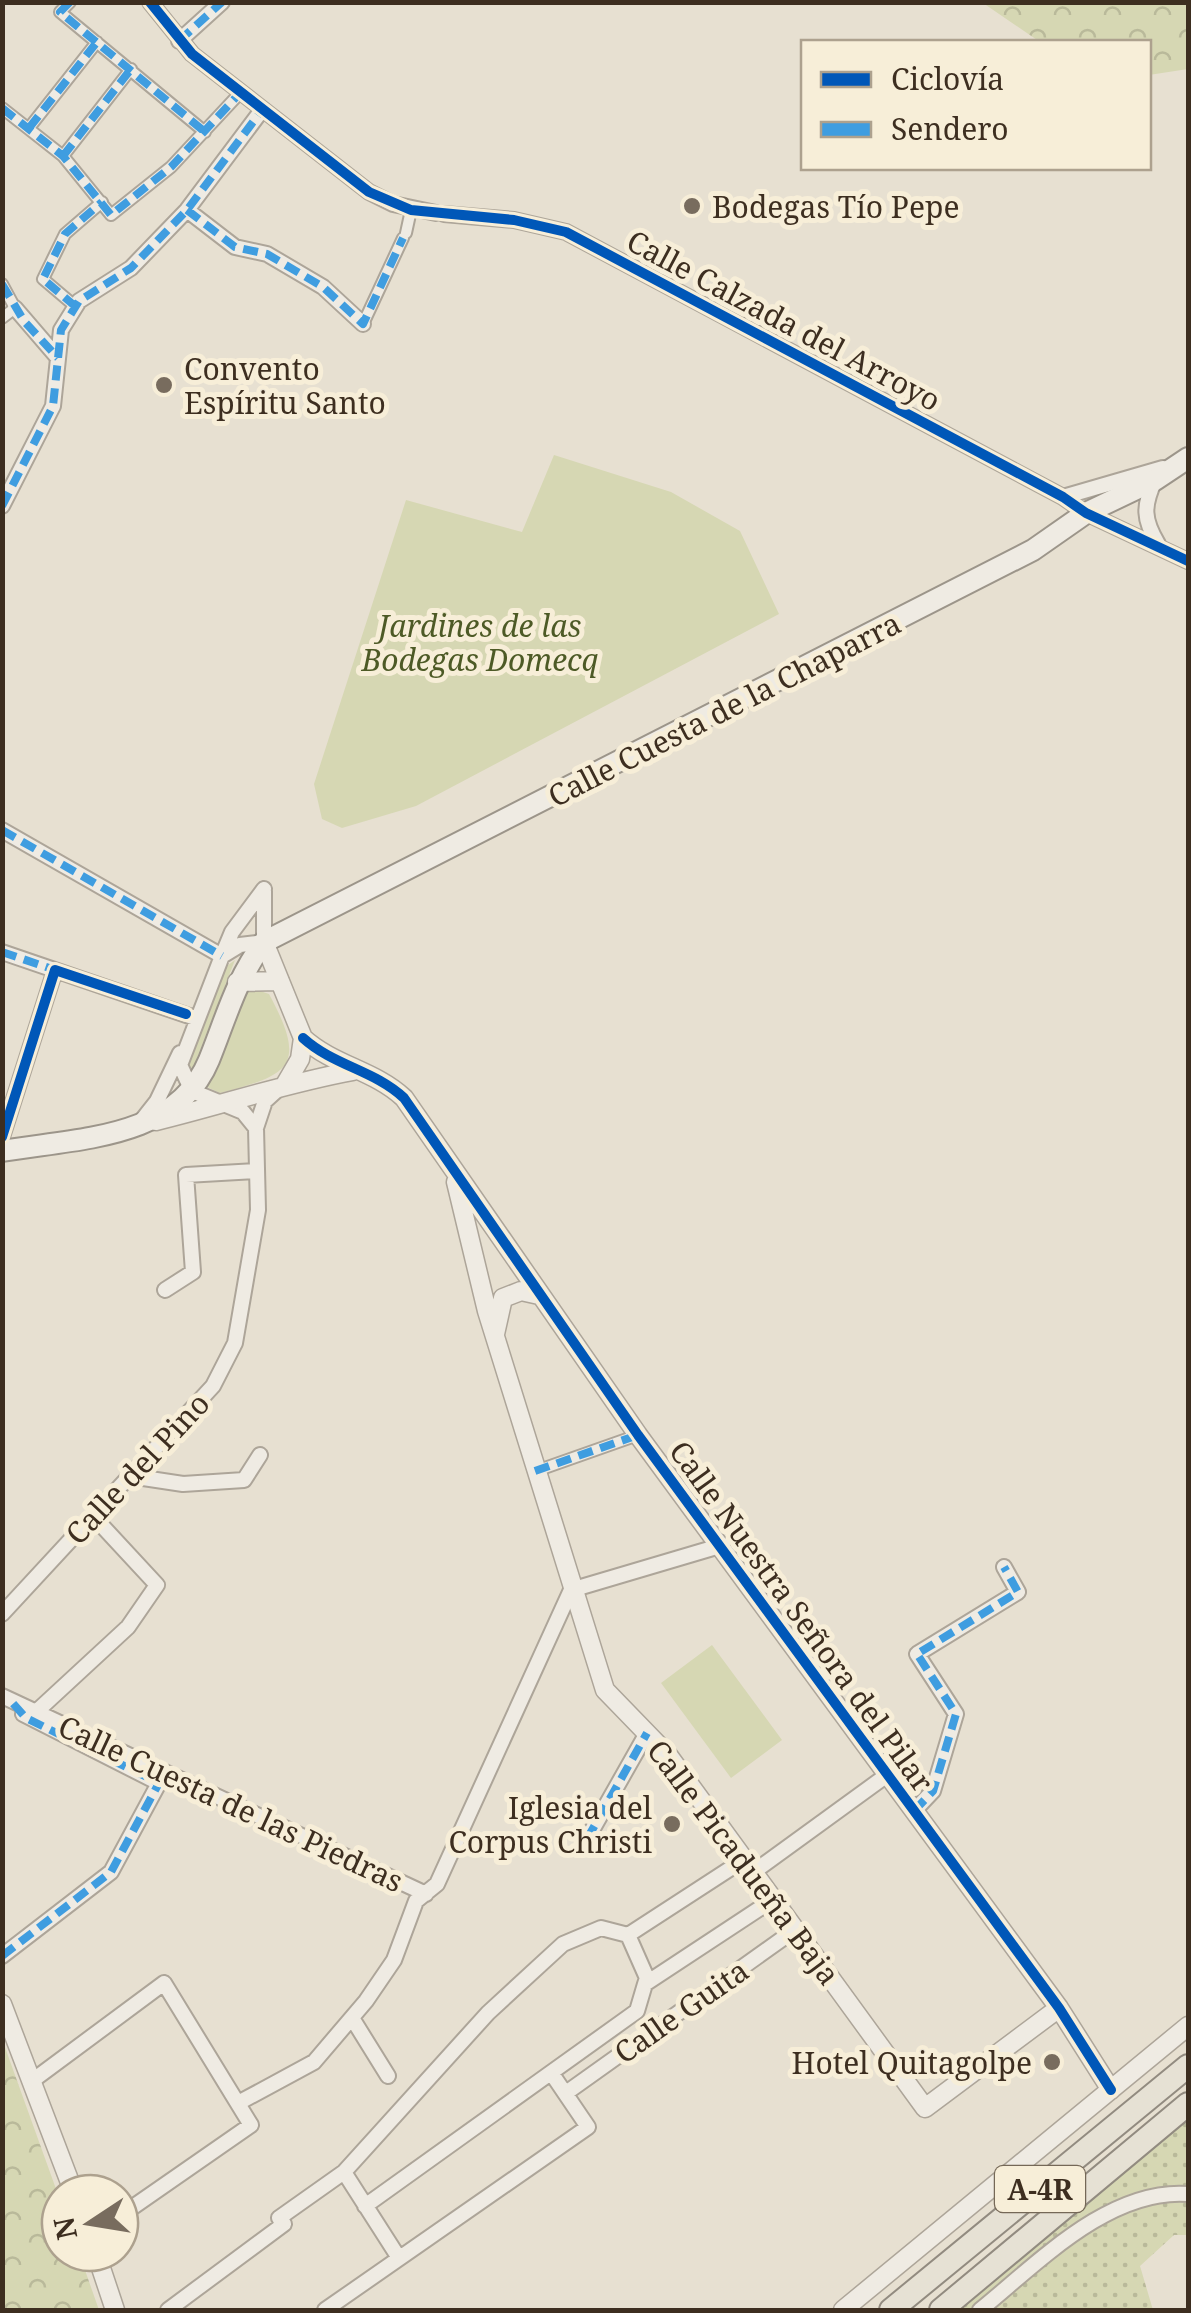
<svg xmlns="http://www.w3.org/2000/svg" width="1191" height="2313" font-family="'Noto Serif',serif">
  <style>
    .grass { fill: url(#grass-dots) }
    .park { fill: url(#park-crowns) }
    .garden { fill: #d6d7b3 }
    .lines { fill: none; stroke-linecap: round; stroke-linejoin: round }
    .pedestrian-casing { stroke: #ada599; stroke-width: 14 }
    .minor-casing { stroke: #ada599; stroke-width: 18 }
    .tertiary-casing { stroke: #ada599; stroke-width: 21 }
    .secondary-casing { stroke: #9c958a; stroke-width: 24 }
    .primary-casing { stroke: #928b80; stroke-width: 26 }
    .pedestrian { stroke: #efebe3; stroke-width: 10 }
    .minor { stroke: #efebe3; stroke-width: 14 }
    .tertiary { stroke: #efebe3; stroke-width: 18 }
    .secondary { stroke: #efebe3; stroke-width: 20 }
    .primary { stroke: #e6e1d4; stroke-width: 22 }
    .quiet { stroke: #3f9de0; stroke-width: 8; stroke-dasharray: 15 8; stroke-linecap: butt }
    .cycleway-casing { stroke: #f7eed8; stroke-width: 16 }
    .cycleway { stroke: #0057b8; stroke-width: 10 }
    .poi-dot { fill: #786c5e; stroke: #f7eed8; stroke-width: 4 }
    .labels { text-anchor: middle; dominant-baseline: central; stroke-width: 10; stroke-linejoin: round; paint-order: stroke }
    .shield { fill: #f7eed8; stroke: #756857; stroke-width: 2.5 }
    .shield-label { font-size: 28px; font-weight: bold; fill: #3d2e20 }
    .poi-label { font-size: 30px; fill: #3d2e20; stroke: #f7eed8; text-anchor: start }
    .street-label { font-size: 30px; fill: #3d2e20; stroke: #f7eed8 }
    .park-label { font-size: 30px; font-style: italic; fill: #4d5a26; stroke: #f7eed8 }
  </style>
  <defs>
    <pattern id="grass-dots" width="8" height="8" patternUnits="userSpaceOnUse" patternTransform="scale(2.5)"><rect width="8" height="8" fill="#d6d7b3"/><path d="M2 2h.1M6 6h.1" fill="none" stroke="#b9b99a" stroke-width="1.8" stroke-linecap="round"/></pattern>
    <pattern id="park-crowns" width="20" height="18" patternUnits="userSpaceOnUse" patternTransform="scale(2.5)"><rect width="20" height="18" fill="#d6d7b3"/><path d="M2 6a3 3 0 1 1 6 0M12 15a3 3 0 1 1 6 0" fill="none" stroke="#b9b99a"/></pattern>
  </defs>
  <rect width="100%" height="100%" fill="#e7e0d1"/>
  <path class="grass" d="M1188,2119V2235H1174L1140,2266L1153,2310H956Z"/>
  <path class="park" d="M983,3H1188V69L1149,75L1148,42H1040Z
    M2,2039L60,2200V2253H79L99,2310H3Z"/>
  <path class="garden" d="M554,455L671,492L740,531L779,614L416,806L342,828L322,819L314,784L406,500L522,532Z
    M235,960L192,1071L189,1076L186,1065L224,968Z
    M257,990L269,994C308,1066 290,1075 220,1093L207,1087L246,992Z
    M712,1645L782,1740L731,1778L661,1683Z"/>
  <g class="lines">
    <defs>
      <path id="pedestrian" d="M70,2L60,12L205,132
        M2,108L63,156L111,215L171,167L240,93
        M29,128L97,42
        M63,156L131,69
        M406,233L411,210
        M2,284L15,308L2,318
        M76,307L43,279L65,234L102,202
        M363,324L403,238
        M536,1471L638,1435"/>
      <path id="minor" d="M150,2L192,54L369,192L393,204L436,213
        M179,41L222,2
        M187,210L235,247L267,254L323,287L363,324
        M444,214L514,220L566,232L1063,497L1086,513L1188,561
        M15,308L58,358
        M1155,480C1143,506 1143,519 1158,544
        M1063,497L1163,468
        M2,506L53,406L61,330L79,301L131,268L187,210L262,110
        M2,830L222,956L232,932L264,889
        M2,952L195,1018
        M142,1120L157,1101L180,1053
        M256,1128L243,1112L192,1091L180,1065L222,956L240,945L264,942V891
        M2,1137L55,970
        M165,1290L193,1272L186,1175L257,1171
        M130,1476L183,1484L244,1480L260,1455
        M2,1614L213,1386L235,1343L258,1210L256,1128L265,1101L276,1091
        M2,1696L426,1894
        M36,1712L128,1627L157,1585L93,1516
        M914,1811L933,1791L956,1714L917,1654L1018,1592L1004,1567
        M587,1839L647,1733
        M755,1871L887,1775
        M628,1935L647,1978L645,1984
        M2,1956L111,1872L159,1783L23,1714
        M352,2018L388,2076
        M32,2081L164,1983L251,2125L120,2216
        M566,2093L796,1929
        M240,2102L314,2062L366,2001L394,1960L416,1901L437,1884L571,1590L723,1545
        M344,2172L399,2258
        M365,2206L637,2011L645,1984L774,1899
        M168,2310L284,2224L279,2218L344,2172L488,2013L563,1944L601,1928L628,1935L745,1859
        M325,2310L588,2127L552,2074
        M980,2310C1037,2264 1109,2188 1188,2194"/>
      <path id="tertiary" d="M264,942L303,1038L300,1059L286,1083
        M237,982L280,981
        M303,1038C334,1066 374,1070 404,1098L638,1435L1059,2008L1111,2090
        M156,1121C222,1105 286,1083 353,1071
        M456,1182L487,1311L605,1690L668,1755L925,2108L1059,2008
        M495,1334L503,1298L521,1291L539,1295
        M2,2004L74,2193
        M96,2253L115,2310
        M843,2310L1188,2026"/>
      <path id="secondary" d="M2,1151C77,1138 176,1140 209,1060C226,1018 236,979 264,942L1033,550L1086,513L1155,480L1188,458"/>
      <path id="primary" d="M891,2310L1188,2066
        M941,2310L1188,2104"/>
    </defs>
    <use href="#pedestrian" class="pedestrian-casing"/>
    <use href="#minor" class="minor-casing"/>
    <use href="#tertiary" class="tertiary-casing"/>
    <use href="#secondary" class="secondary-casing"/>
    <use href="#primary" class="primary-casing"/>
    <use href="#pedestrian" class="pedestrian"/>
    <use href="#minor" class="minor"/>
    <use href="#tertiary" class="tertiary"/>
    <use href="#secondary" class="secondary"/>
    <use href="#primary" class="primary"/>
    <path class="quiet" d="M70,2L60,12L205,132
      M179,41L222,2
      M2,108L63,156L111,215L171,167L240,93
      M29,128L97,42
      M63,156L131,69
      M187,210L235,247L267,254L323,287L363,324L403,238
      M2,284L24,321L58,358
      M76,307L43,279L65,234L102,202
      M2,506L53,406L61,330L79,301L131,268L187,210L262,110
      M2,830L222,956
      M2,952L64,973
      M535,1471L638,1435
      M914,1811L933,1791L956,1714L917,1654L1018,1592L1004,1567
      M587,1839L647,1733
      M2,1956L111,1872L159,1783L26,1718L9,1699"/>
    <defs>
      <path id="cycleway" d="M150,2L192,54L369,192L411,210L514,220L566,232L1063,497L1086,513L1188,561
        M303,1038C334,1066 374,1070 404,1098L638,1435L1059,2008L1111,2090
        M2,1137L55,970L186,1014"/>
    </defs>
    <use href="#cycleway" class="cycleway-casing"/>
    <use href="#cycleway" class="cycleway"/>
  </g>
  <g class="poi-dot">
    <circle cx="692" cy="206" r="10"/>
    <circle cx="164" cy="385" r="10"/>
    <circle cx="672" cy="1824" r="10"/>
    <circle cx="1052" cy="2062" r="10"/>
  </g>
  <g class="labels">
    <rect class="shield" x="995" y="2166" width="90" height="46" rx="8"/>
    <g class="shield-label">
      <text x="1040" y="2189">A-4R</text>
    </g>
    <g class="poi-label">
      <text x="712" y="206">Bodegas Tío Pepe</text>
      <text x="184" y="368">Convento<tspan x="184" dy="34">Espíritu Santo</tspan></text>
      <text x="652" y="1807" text-anchor="end">Iglesia del<tspan x="652" dy="34">Corpus Christi</tspan></text>
      <text x="1032" y="2062" text-anchor="end">Hotel Quitagolpe</text>
    </g>
    <g class="street-label">
      <text transform="translate(784 320) rotate(28)">Calle Calzada del Arroyo</text>
      <text transform="translate(724 709) rotate(-27)">Calle Cuesta de la Chaparra</text>
      <text transform="translate(137 1468) rotate(-47)">Calle del Pino</text>
      <text transform="translate(802 1616) rotate(54)">Calle Nuestra Señora del Pilar</text>
      <text transform="translate(231 1803) rotate(25)">Calle Cuesta de las Piedras</text>
      <text transform="translate(744 1862) rotate(53)">Calle Picadueña Baja</text>
      <text transform="translate(681 2011) rotate(-35)">Calle Guita</text>
    </g>
    <g class="park-label">
      <text x="480" y="625">Jardines de las<tspan x="480" dy="34">Bodegas Domecq</tspan></text>
    </g>
  </g>
  <rect width="1191" height="2313" fill="none" stroke="#3d2e20" stroke-width="10"/>
  <rect x="801" y="40" width="350" height="130" fill="#f7eed8" stroke="#ada18e" stroke-width="2.5"/>
  <rect x="821" y="72" width="50" height="15" fill="#0057b8" stroke="#ada18e" stroke-width="2.5"/>
  <text x="891" y="90" font-size="30" fill="#3d2e20">Ciclovía</text>
  <rect x="821" y="122" width="50" height="15" fill="#3f9de0" stroke="#ada18e" stroke-width="2.5"/>
  <text x="891" y="140" font-size="30" fill="#3d2e20">Sendero</text>
  <g transform="translate(90 2223) rotate(258)"><circle r="48" fill="#f7eed8" stroke="#ada18e" stroke-width="2.5"/>
  <path d="M0-8L18 38L0 25L-18 38Z" fill="#786c5e"/>
  <text y="-15" font-size="28" font-weight="bold" text-anchor="middle" fill="#3d2e20">N</text>
  </g>
</svg>
